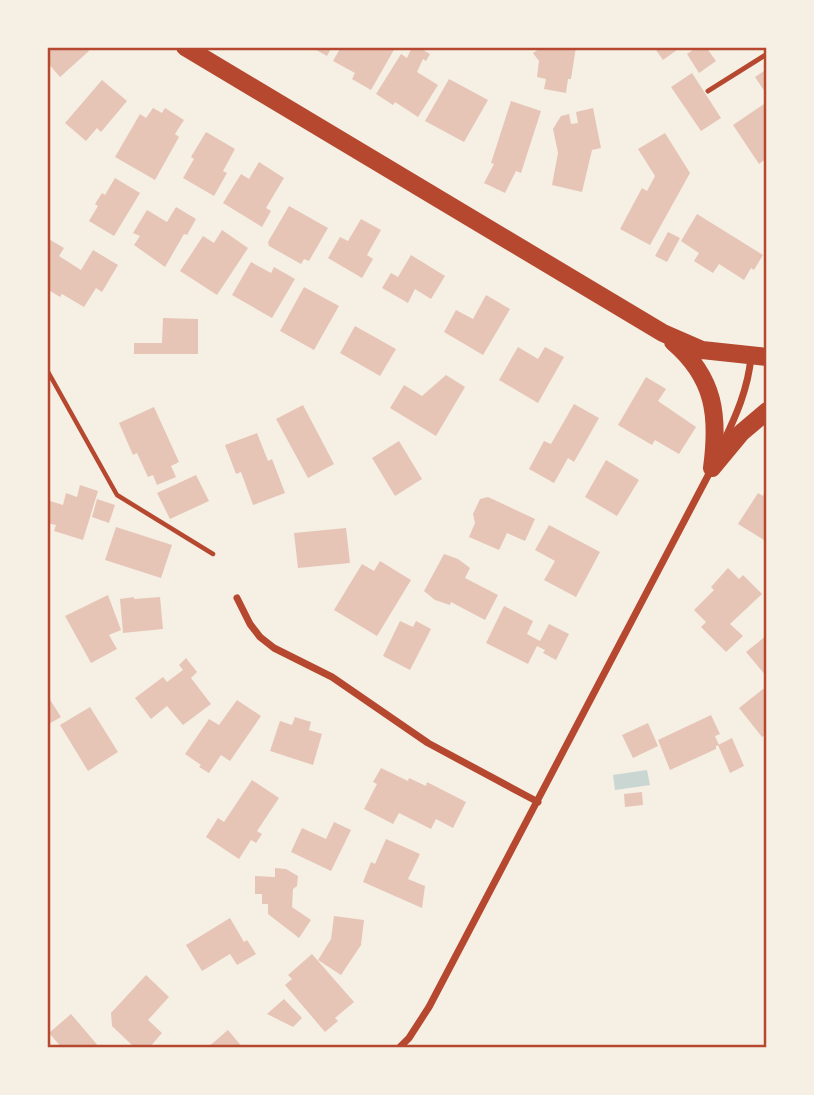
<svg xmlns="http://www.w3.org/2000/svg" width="814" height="1095" font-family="Figtree,sans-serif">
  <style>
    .water { fill: #c9d6d2 }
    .building { fill: #e6c5b7 }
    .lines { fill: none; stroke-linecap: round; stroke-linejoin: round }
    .path { stroke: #b5482f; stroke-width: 4.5 }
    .service { stroke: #b5482f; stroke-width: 5 }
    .minor { stroke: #b5482f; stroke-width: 7 }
    .primary { stroke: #b5482f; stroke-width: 18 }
    .neatline { fill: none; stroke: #b5482f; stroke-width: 2.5 }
  </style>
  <rect width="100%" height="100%" fill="#f6efe4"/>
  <path class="water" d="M647,770L650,785L615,790L613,775Z"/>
  <path class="building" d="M47,47H86L89,51L60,77L47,62Z
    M311,47H332L327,56Z
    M341,47H393L395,48L371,90L352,79L355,73L333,61Z
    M412,47H418L430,54L426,61L423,59L417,72L438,85L418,117L395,102L393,105L376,94L401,54L407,58Z
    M542,47H576L571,79H568L566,93L544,89L546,79L537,77L539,61L533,53Z
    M654,47H681L663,60Z
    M697,47H706L716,61L699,73L687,54Z
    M767,69V95L755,77Z
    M692,73L721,118L701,131L671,87Z
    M449,79L488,100L464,142L425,121Z
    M102,80L127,101L101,132L97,128L86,141L65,123Z
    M511,101L541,111L521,173L516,171L505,193L484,183L494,164L491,163Z
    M767,102V158L759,164L733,125Z
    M153,108L162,113L165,108L184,120L175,134L179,137L155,180L115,157L140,114L146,118Z
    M593,108L601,148L592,150L582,192L552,185L558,153L553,129L561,116L569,114L571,124L578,123L576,112Z
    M206,132L235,149L223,171L227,173L214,196L183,178L194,159L191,157Z
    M665,133L690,173L650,245L620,229L642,188L647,191L655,176L638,149Z
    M259,162L284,178L266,208L271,211L262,227L223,203L241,174L249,179Z
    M115,178L140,193L114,236L89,221L98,206L95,204L102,193L105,195Z
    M289,206L328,228L309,261L304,259L301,264L269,246L268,242Z
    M176,207L196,219L187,235L184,234L165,267L134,245L140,236L133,233L147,210L167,222Z
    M697,214L763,255L754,270L751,268L744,280L719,264L713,273L694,261L699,253L681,241Z
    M361,219L381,230L367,255L373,259L362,278L328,258L340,237L348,241Z
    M222,230L248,248L217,295L180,271L203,236L214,243Z
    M668,232L680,238L667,262L655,256Z
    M47,238L64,248L59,256L81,270L93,250L118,265L102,292L96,288L84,307L62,294L60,297L47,289Z
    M411,255L445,276L431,299L415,289L408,303L382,288L391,273L398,277Z
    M251,262L271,273L274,267L295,279L272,318L232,295Z
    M304,287L339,306L314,350L280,331Z
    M486,295L510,309L483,355L444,332L456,310L473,319Z
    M163,318L198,319V354H134V343H162Z
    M355,326L396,349L380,376L340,353Z
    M518,347L538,359L545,347L564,357L538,403L499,380Z
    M446,375L465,387L436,436L390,408L404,385L422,396Z
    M646,377L666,389L658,401L696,427L679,454L655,440L652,445L618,425Z
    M574,404L599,418L574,462L568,458L554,483L529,469L544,441L551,444Z
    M303,405L334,464L308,478L276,419Z
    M154,407L179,462L171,466L176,477L157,485L153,475L148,477L137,453L133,455L119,423Z
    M257,433L268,461L272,459L285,493L253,505L241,472L236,474L225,445Z
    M399,441L422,479L395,496L372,458Z
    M606,460L639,480L617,516L585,497Z
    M196,475L209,501L170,519L157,493Z
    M80,485L98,491L83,540L54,531L56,525L47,523V500L63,505L66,493L77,497Z
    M758,493L763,496L764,493L767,495V537L764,540L738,524Z
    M488,497L535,519L525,541L507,533L499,550L469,537L475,523L473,514L480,499Z
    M97,499L115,505L109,523L92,517Z
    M549,525L600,552L576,597L544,580L555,561L535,550Z
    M116,527L172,545L161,578L105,560Z
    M346,528L350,563L298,568L294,533Z
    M444,554L458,559L470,568L465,578L498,595L485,620L451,602L450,605L435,600L424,591Z
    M380,561L411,580L377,636L334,610L362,564L374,571Z
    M728,568L739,579L743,575L762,594L730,624L743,636L726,652L701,627L706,622L694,610L714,590L711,587Z
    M108,595L121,630L109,635L117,649L91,663L65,616Z
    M134,597V599L160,597L163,629L123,633L120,599Z
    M504,606L533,621L527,634L540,641L549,624L569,634L556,660L543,653L545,650L537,646L528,664L486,643Z
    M400,621L413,627L416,621L431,629L410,670L383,656Z
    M767,635V677L746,652Z
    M186,658L197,672L191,678L211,704L183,725L167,706L151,719L135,698L163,677L167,682L183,670L179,665Z
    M767,686V733L762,737L739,708Z
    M47,695L61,717L47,725Z
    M237,700L261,716L230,761L221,755L209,773L199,767L201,765L185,754L209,719L219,725Z
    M90,707L118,752L88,771L60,725Z
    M711,715L720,734L715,736L719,745L716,746V749L670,770L658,740Z
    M295,717L311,722L309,730L322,734L313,765L270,751L280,721L292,725Z
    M648,723L658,746L633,758L622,735Z
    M732,738L744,766L730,773L718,745Z
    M381,768L408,781L409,778L426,786L427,782L466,802L453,828L436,819L431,829L399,813L393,824L364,809L377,784L373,782Z
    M252,780L279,798L257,831L262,834L256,843L251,840L239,859L206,837L218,818L224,822Z
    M642,792L643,805L625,807L624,794Z
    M334,822L351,830L331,871L291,852L302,828L326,839Z
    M386,839L420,854L408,879L425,886L422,908L363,882L371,862L375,864Z
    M275,868L286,869L298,876L297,886L293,889L292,907L311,920L299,938L268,914V904H262V894H255V876L275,877Z
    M334,916L364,920L361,945L341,975L318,960L331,939Z
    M230,918L244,942L247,940L256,954L237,965L230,954L202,971L186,945Z
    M312,954L354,1002L335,1018L338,1021L325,1032L285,985L292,979L288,975Z
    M146,975L169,997L148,1020L162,1033L149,1048H135L112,1026L111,1013Z
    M284,999L302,1018L293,1027L267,1014Z
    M71,1014L100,1048H62L49,1033Z
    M228,1030L243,1048H207Z"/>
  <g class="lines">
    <path class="path" d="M47,370L117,495L213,554"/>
    <path class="service" d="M708,91L767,54"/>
    <path class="minor" d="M722,445C736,416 748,389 751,357
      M237,598L250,624L260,637L274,648L332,677L428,743L538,802
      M399,1048L409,1038L429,1007L712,468"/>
    <path class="primary" d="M185,47L663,333L702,350L767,357
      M673,342C715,378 719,416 712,468
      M712,468L741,433L767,411"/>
  </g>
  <rect width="814" height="1095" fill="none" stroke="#f6efe4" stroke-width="98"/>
  <rect x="49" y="49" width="716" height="997" class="neatline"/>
</svg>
